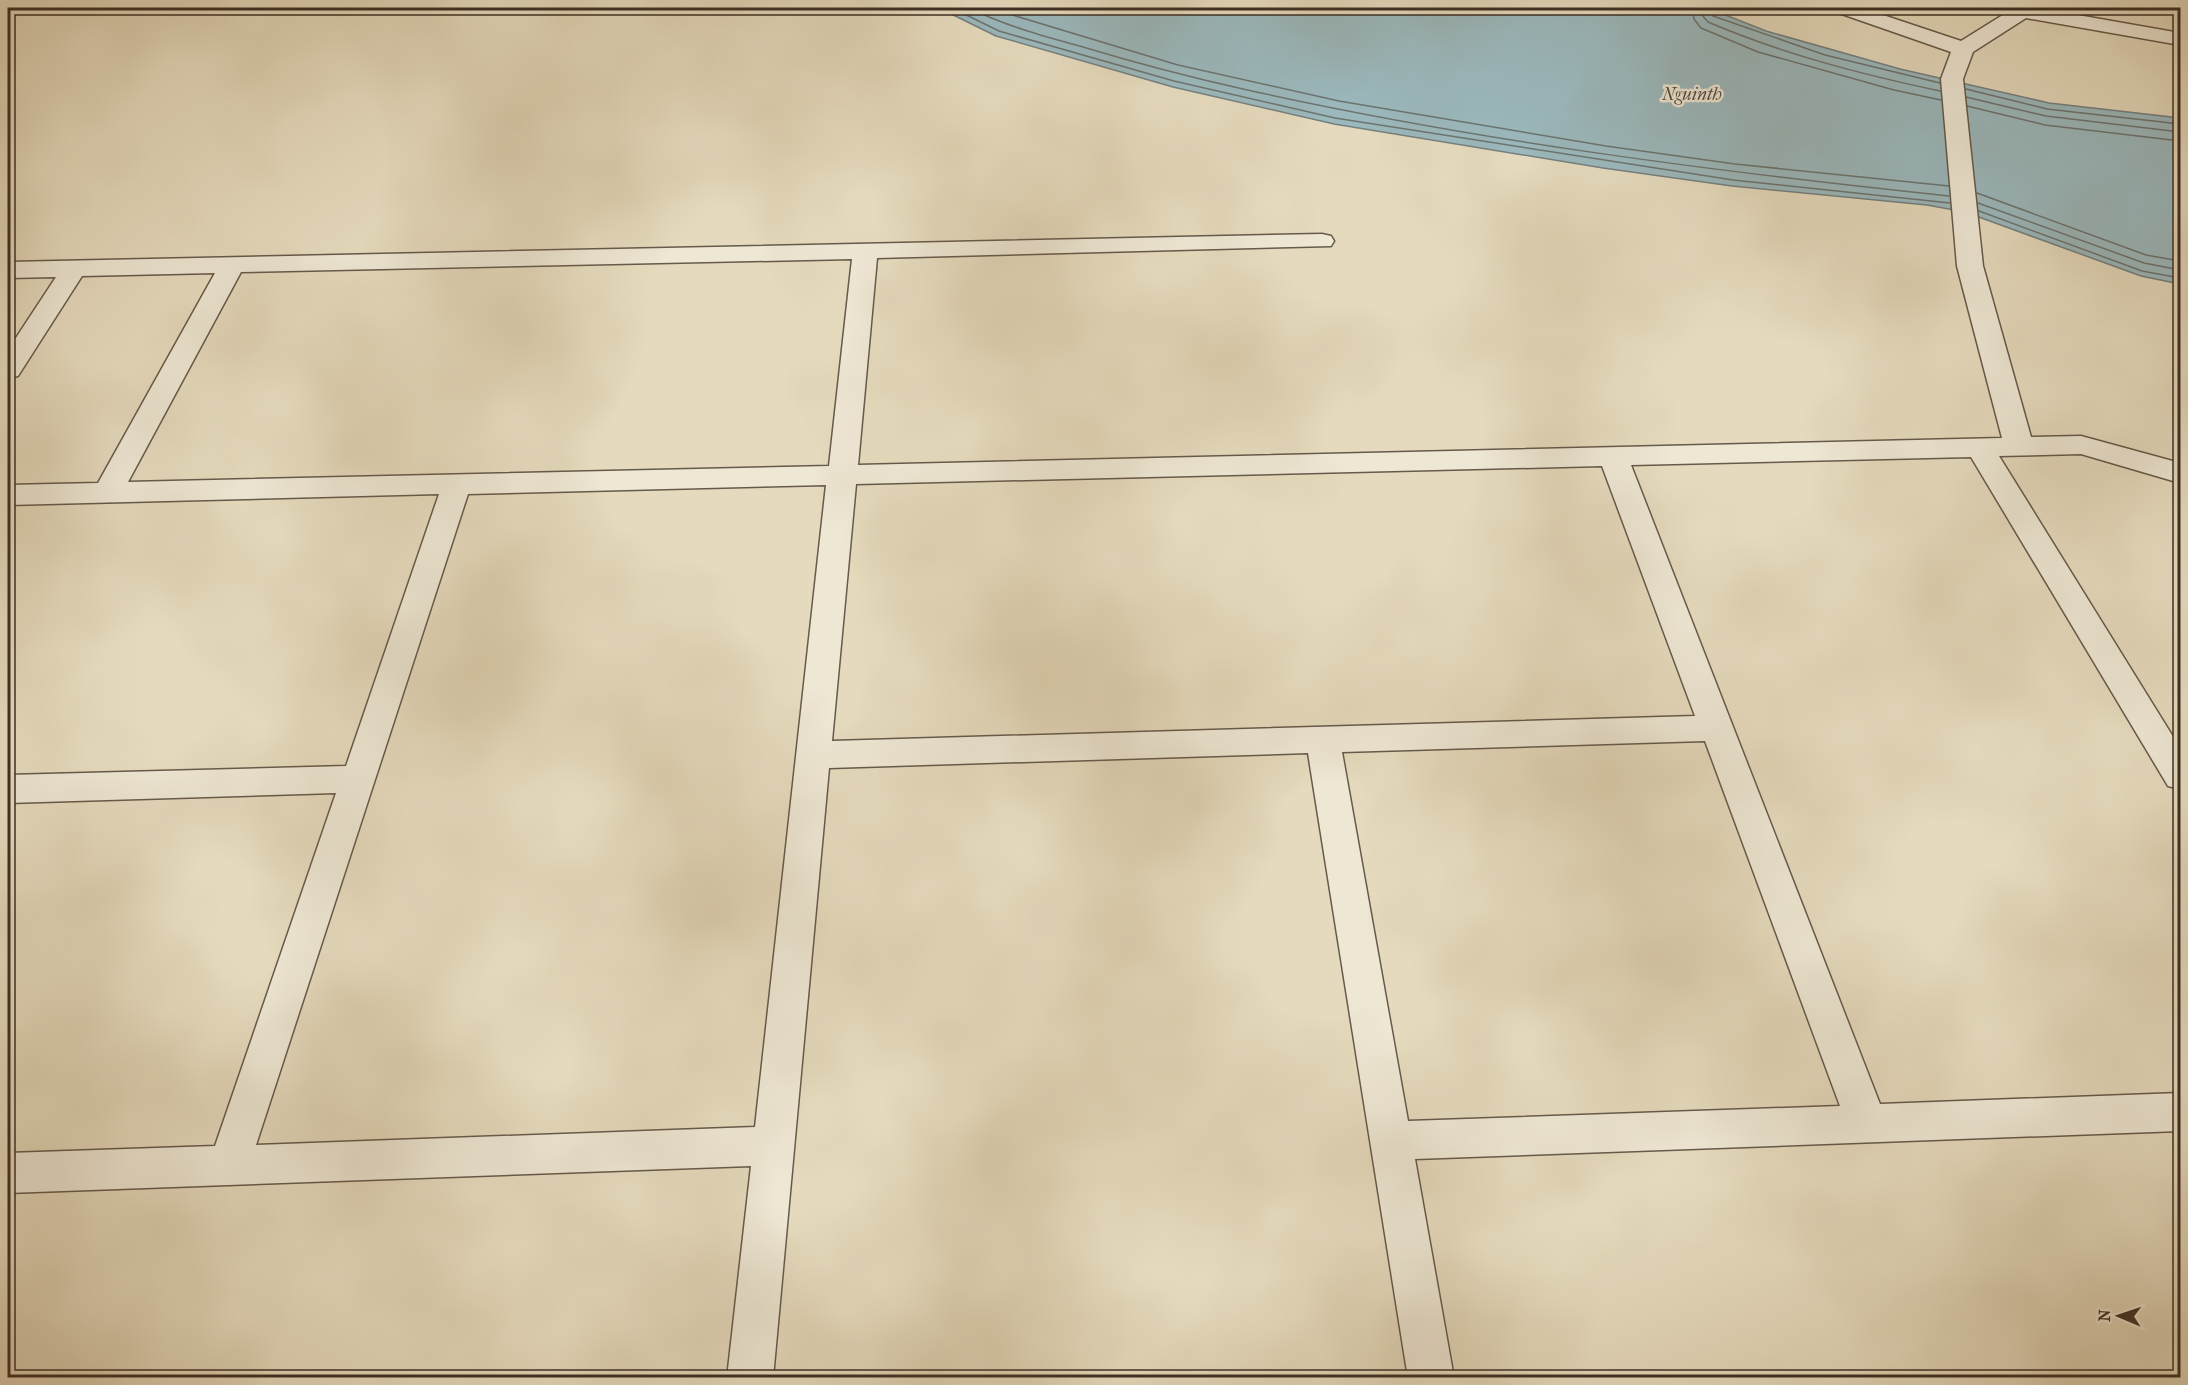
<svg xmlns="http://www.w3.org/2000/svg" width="2188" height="1385" font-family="'IM FELL French Canon',serif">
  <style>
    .water { fill: #9bb8bc; stroke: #758180; stroke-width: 1.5 }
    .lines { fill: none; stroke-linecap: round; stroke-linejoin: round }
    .shore { stroke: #6c7470; stroke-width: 1.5 }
    .street-casing { stroke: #665a4b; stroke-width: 3 }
    .street { fill: #eee7d4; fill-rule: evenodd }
    .labels { text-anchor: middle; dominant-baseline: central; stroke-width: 5; stroke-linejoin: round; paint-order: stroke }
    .far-water-label { font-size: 18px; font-style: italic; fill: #4f4a43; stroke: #eee7d4 }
  </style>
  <rect width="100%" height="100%" fill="#e5dabd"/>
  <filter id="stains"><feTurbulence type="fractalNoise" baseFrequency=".00333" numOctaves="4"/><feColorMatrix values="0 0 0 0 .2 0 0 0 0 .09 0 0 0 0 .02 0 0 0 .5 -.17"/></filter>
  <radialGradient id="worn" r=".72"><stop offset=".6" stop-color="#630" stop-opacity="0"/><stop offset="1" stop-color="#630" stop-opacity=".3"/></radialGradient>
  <path class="water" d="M939,8H1708L1766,31L1900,69L2049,103L2180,118V284L2141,276L1965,212L1927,205L1732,186L1603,168L1334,124L1173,87L996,36Z"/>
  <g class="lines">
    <path class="shore" d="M952,8L999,31L1174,81L1335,118L1733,180L1950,203
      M969,8C1006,26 1043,36 1083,47C1136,63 1189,77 1243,89C1476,141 1712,171 1949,196
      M989,8L1178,65L1339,101L1606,146L1735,164L1949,186
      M1692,8L1694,19L1701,28L1758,52L1894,90L1941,100
      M1701,8L1702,15L1708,22C1783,54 1860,74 1940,91
      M1708,8L1713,16L1825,55L1940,83
      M1966,89L2047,109L2180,124
      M1966,97L2046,116L2180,132
      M1967,106L2045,125L2180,141
      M1977,193L2146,255L2180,261
      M1978,203L2144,263L2180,270
      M1979,211L2142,271L2180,278"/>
    <defs>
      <path id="street" d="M1833,8H1862L1961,41L2014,8H2038L2180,33V45L2026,18L1973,52L1963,79L1983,266L2031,437L2081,436L2180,463V483L2081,454L1999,456L2180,748V789L2168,786L1971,457L1631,465L1880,1104L2180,1093V1131L1415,1159L1454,1378H1408L1308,753L829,768L773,1378H727L751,1166L8,1193V1153L215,1146L336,793L8,803V775L346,766L439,494L8,505V485L98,483L215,273L82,276L18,376L8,378V350L56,277L8,278V262L1322,234L1331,236L1334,241L1331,246L877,258L858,465L2002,438L1957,266L1941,79L1951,52L1836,12ZM852,259L829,466L128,482L241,272ZM1602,466L1695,716L832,741L856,484ZM826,485L755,1127L256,1145L468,494ZM1705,741L1840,1106L1408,1121L1342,752Z"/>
    </defs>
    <use href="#street" class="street-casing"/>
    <use href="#street" class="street"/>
  </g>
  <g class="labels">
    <g class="far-water-label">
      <text x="1692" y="94">Nguinth</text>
    </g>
  </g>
  <rect width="2188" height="1385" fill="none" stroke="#e5dabd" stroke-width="30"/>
  <rect x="9" y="9" width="2170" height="1367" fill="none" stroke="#3c2f25" stroke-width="3"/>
  <rect x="15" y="15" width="2158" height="1355" fill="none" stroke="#3c2f25" stroke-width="1.5"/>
  <g transform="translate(2119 1316) rotate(272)" stroke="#eee7d4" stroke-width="4.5" paint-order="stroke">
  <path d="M0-4.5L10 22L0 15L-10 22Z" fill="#3c2f25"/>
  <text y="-9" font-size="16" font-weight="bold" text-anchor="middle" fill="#3c2f25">N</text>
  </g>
  <rect width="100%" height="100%" filter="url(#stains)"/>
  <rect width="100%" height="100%" fill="url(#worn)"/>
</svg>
